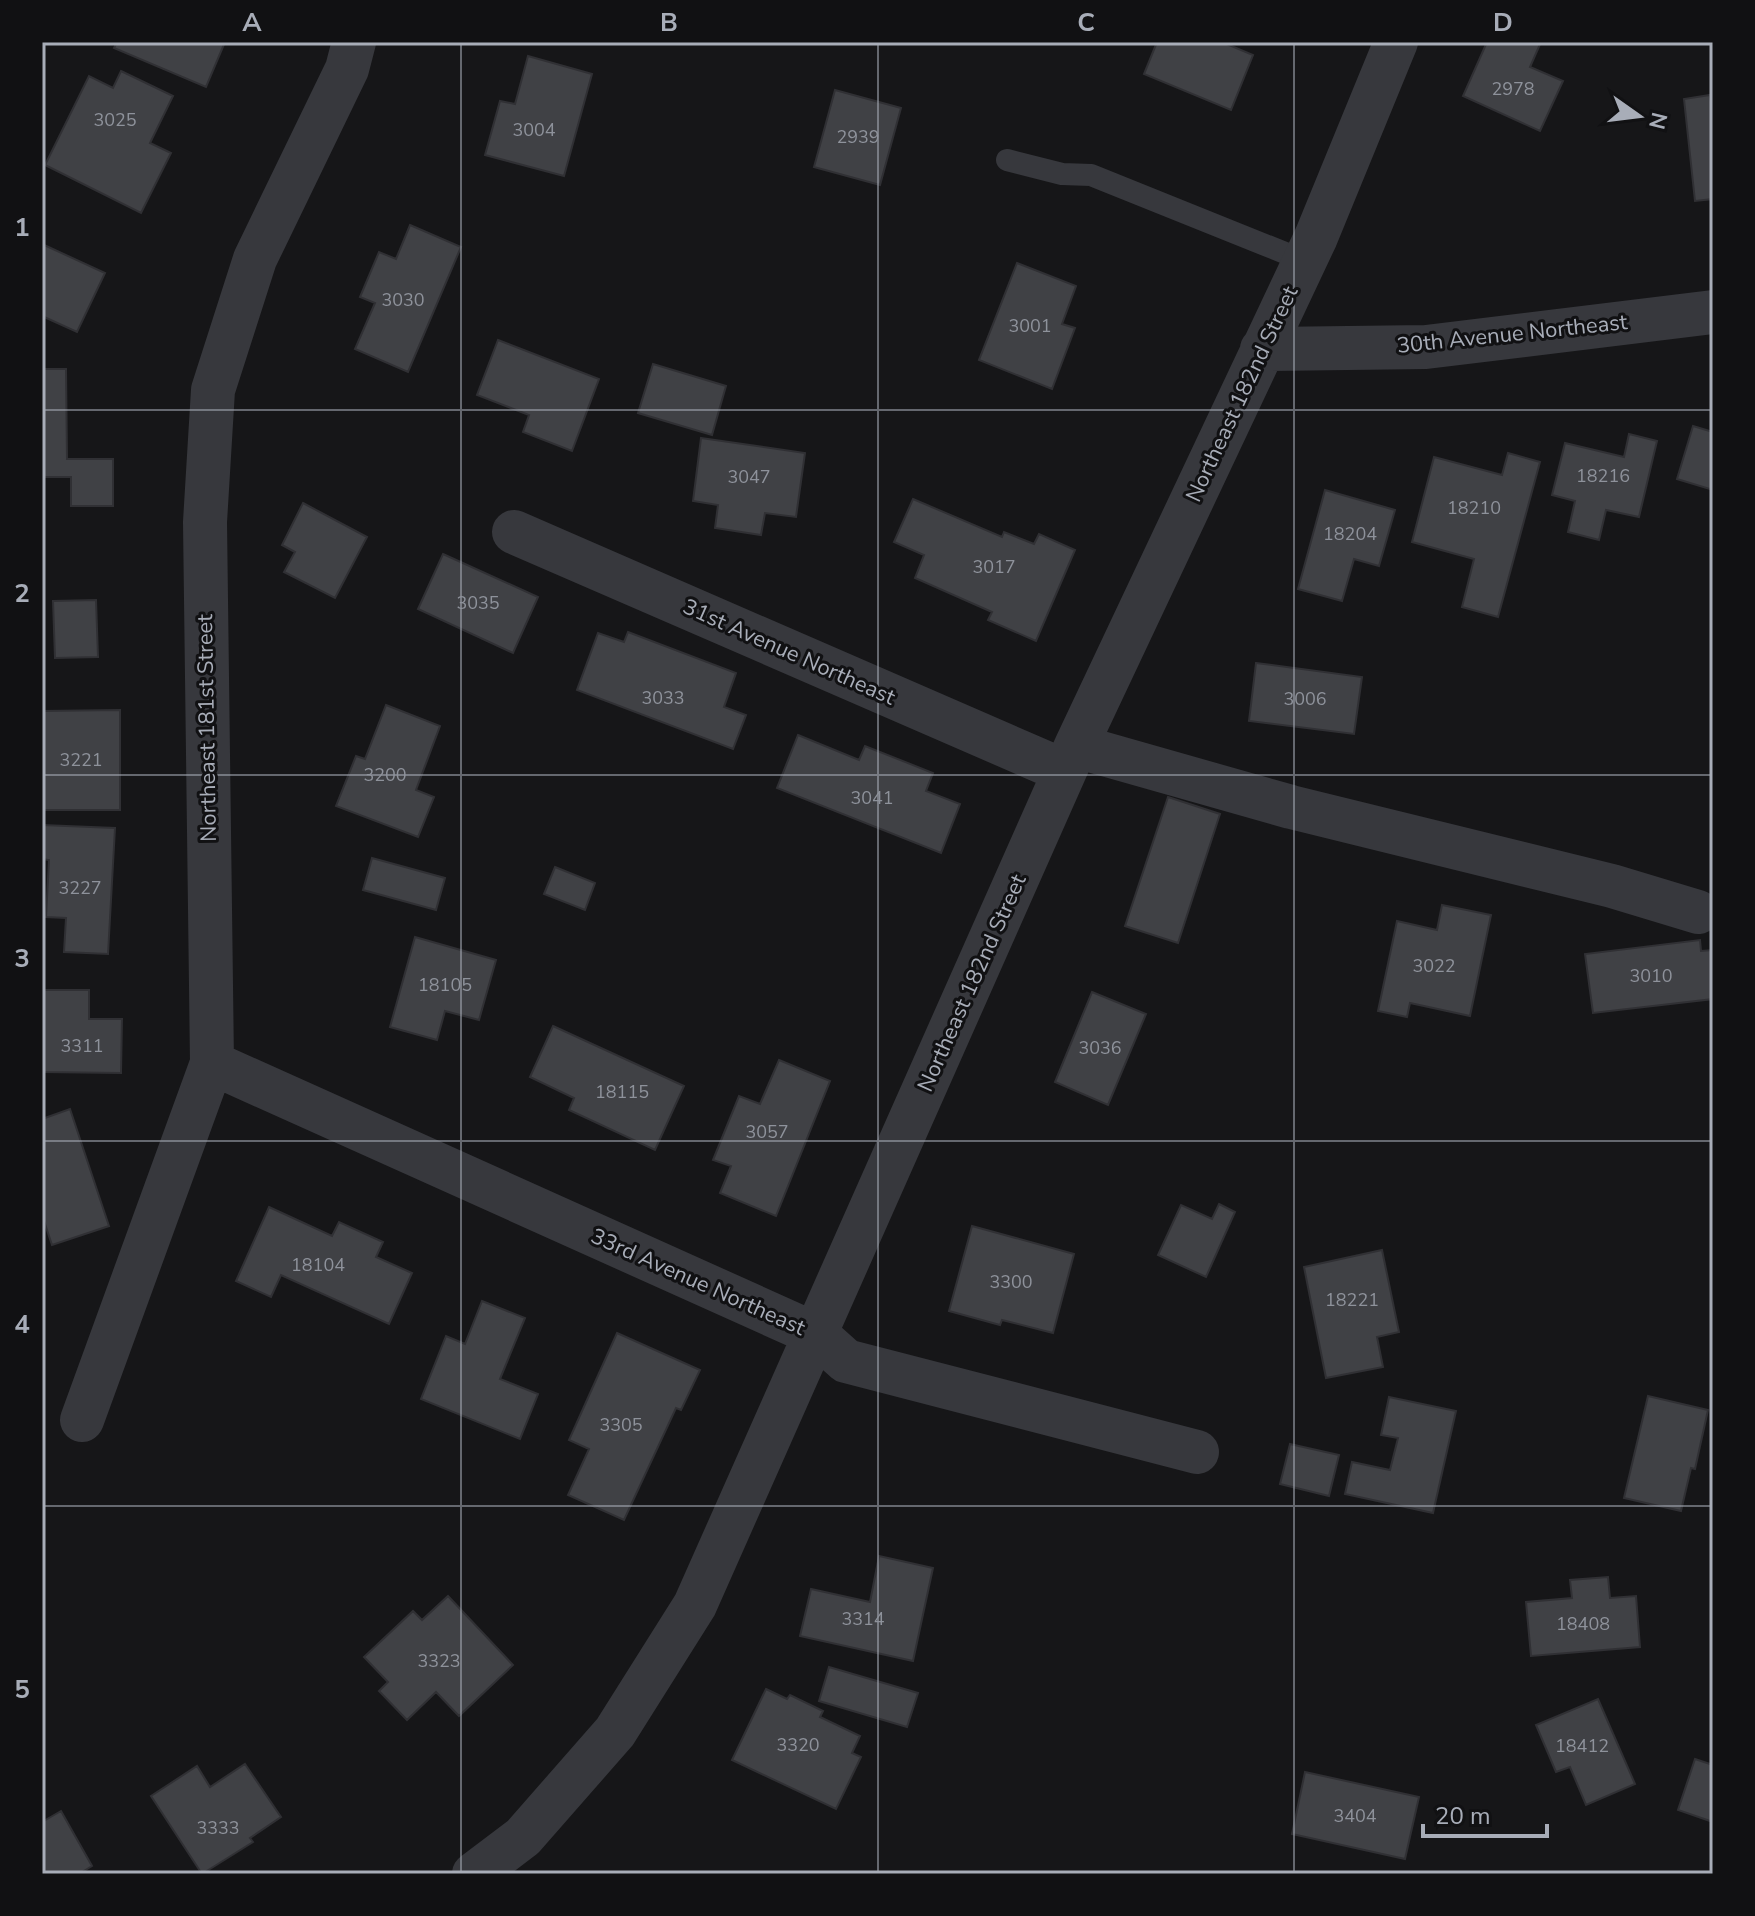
<svg xmlns="http://www.w3.org/2000/svg" width="1755" height="1916" font-family="'Nunito Sans',sans-serif">
  <style>
    .building { fill: #404145; stroke: #303034; stroke-width: 2 }
    .lines { fill: none; stroke-linecap: round; stroke-linejoin: round }
    .service { stroke: #37383d; stroke-width: 22 }
    .minor { stroke: #37383d; stroke-width: 44 }
    .grid { fill: none; stroke: #a8adb8; stroke-width: 2; stroke-opacity: 0.55 }
    .labels { text-anchor: middle; dominant-baseline: central; stroke-width: 6; stroke-linejoin: round; paint-order: stroke }
    .number-label { font-size: 18px; fill: #8e929b }
    .street-label { font-size: 22px; fill: #a8adb8; stroke: #111113 }
    .neatline { fill: none; stroke: #a8adb8; stroke-width: 3 }
    .grid-label { font-size: 26px; text-anchor: middle; font-weight: bold; fill: #a8adb8 }
  </style>
  <rect width="100%" height="100%" fill="#161618"/>
  <path class="building" d="M117,42H225L206,87L114,48Z
    M1157,42H1222L1253,55L1231,110L1144,74Z
    M1487,42H1541L1530,67L1563,81L1540,131L1463,96Z
    M528,56L592,74L564,176L485,155L500,101L515,104Z
    M121,71L173,96L150,143L171,153L141,213L45,165L89,76L113,88Z
    M835,90L901,108L880,185L814,167Z
    M1710,95L1713,115V199L1695,201L1684,99Z
    M410,225L461,247L408,372L355,349L375,303L360,297L379,252L396,259Z
    M42,244L105,273L77,332L42,316Z
    M1017,263L1076,286L1062,324L1075,328L1052,389L979,360Z
    M498,340L599,379L572,451L523,432L529,415L477,395Z
    M653,364L726,386L712,435L638,413Z
    M42,369H66L67,459H113V506H71V477H42Z
    M1693,426L1713,432V490L1677,479Z
    M1629,434L1657,441L1639,517L1606,510L1599,540L1568,532L1575,501L1552,495L1565,443L1624,457Z
    M701,438L805,453L796,517L765,513L761,535L715,528L718,505L693,501Z
    M1508,453L1540,462L1498,617L1462,607L1474,559L1412,542L1434,457L1502,475Z
    M1325,490L1395,510L1379,566L1354,559L1342,601L1298,589Z
    M913,499L1002,537L1004,532L1034,544L1039,534L1075,550L1036,641L988,620L992,612L915,578L924,555L894,542Z
    M303,503L367,537L335,598L284,572L295,552L282,545Z
    M443,554L538,597L513,653L418,609Z
    M96,600L98,657L55,658L53,601Z
    M628,632L736,673L724,707L746,715L733,749L577,690L598,633L624,642Z
    M1256,663L1362,677L1354,734L1249,721Z
    M386,705L440,726L416,790L434,797L418,837L336,806L356,756L365,759Z
    M120,710V810H42V711Z
    M798,735L859,760L865,746L933,773L926,791L960,804L941,853L777,788Z
    M1168,797L1220,814L1178,943L1125,926Z
    M42,825L115,828L108,954L64,952L66,918L46,917L49,860L42,859Z
    M372,858L445,878L436,910L363,890Z
    M555,867L595,883L585,910L544,894Z
    M1442,905L1491,915L1470,1016L1410,1003L1407,1017L1378,1011L1397,921L1437,930Z
    M415,937L496,960L479,1020L445,1011L437,1040L390,1027Z
    M1700,940L1701,951L1713,950V999L1593,1013L1585,954Z
    M42,990H89V1019H122L121,1073L42,1072Z
    M1092,992L1146,1014L1108,1105L1055,1082Z
    M553,1026L684,1086L655,1150L569,1110L574,1098L530,1077Z
    M779,1060L830,1081L776,1216L720,1193L731,1166L713,1160L739,1096L760,1104Z
    M70,1109L109,1226L52,1245L42,1215V1119Z
    M1219,1204L1235,1212L1206,1277L1158,1255L1181,1205L1212,1219Z
    M269,1207L332,1236L339,1222L383,1242L376,1257L412,1273L389,1324L281,1275L271,1297L236,1281Z
    M972,1226L1074,1254L1053,1333L1002,1320L1000,1325L949,1311Z
    M1382,1250L1399,1332L1377,1337L1383,1367L1326,1378L1304,1267Z
    M482,1301L525,1318L500,1379L538,1394L520,1439L421,1399L446,1336L465,1344Z
    M617,1333L700,1370L681,1410L676,1408L624,1520L568,1495L589,1449L569,1440Z
    M1648,1396L1708,1410L1695,1469L1691,1468L1681,1511L1624,1498Z
    M1389,1397L1456,1411L1433,1513L1345,1494L1352,1462L1390,1470L1398,1438L1381,1435Z
    M1290,1444L1339,1455L1329,1496L1280,1484Z
    M879,1556L933,1568L913,1661L800,1636L811,1589L870,1602Z
    M1608,1577L1610,1598L1636,1596L1640,1647L1531,1656L1526,1602L1572,1598L1570,1580Z
    M448,1596L513,1665L459,1716L436,1692L407,1720L379,1691L388,1682L364,1657L413,1611L422,1620Z
    M829,1667L918,1693L907,1727L819,1701Z
    M766,1689L787,1699L790,1695L823,1711L820,1717L860,1736L852,1753L861,1757L836,1809L732,1760Z
    M1598,1699L1635,1784L1586,1805L1570,1767L1556,1772L1536,1725Z
    M1695,1759L1713,1765V1822L1678,1810Z
    M245,1764L281,1817L250,1838L253,1842L202,1874L151,1796L197,1766L210,1787Z
    M1305,1772L1419,1797L1405,1859L1292,1834Z
    M61,1811L92,1866L79,1874H42V1822Z"/>
  <g class="lines">
    <path class="service" d="M1007,160L1062,174L1091,175L1305,261"/>
    <path class="minor" d="M1262,349L1426,347L1713,312
      M514,532L1064,771
      M1076,746L1291,807L1612,886L1698,912
      M212,1063L817,1335L846,1361L1197,1452
      M82,1420L212,1063L205,522L213,390L255,259L347,69L354,42
      M474,1874L523,1837L615,1732L695,1605L1076,746L1316,237L1396,42"/>
  </g>
  <path class="grid" d="M461,42V1874M878,42V1874M1294,42V1874M42,410H1713M42,775H1713M42,1141H1713M42,1506H1713"/>
  <g class="labels">
    <g class="number-label">
      <text x="1513" y="89">2978</text>
      <text x="115" y="120">3025</text>
      <text x="534" y="130">3004</text>
      <text x="858" y="137">2939</text>
      <text x="403" y="300">3030</text>
      <text x="1030" y="326">3001</text>
      <text x="1603" y="476">18216</text>
      <text x="749" y="477">3047</text>
      <text x="1474" y="508">18210</text>
      <text x="1350" y="534">18204</text>
      <text x="994" y="567">3017</text>
      <text x="478" y="603">3035</text>
      <text x="663" y="698">3033</text>
      <text x="1305" y="699">3006</text>
      <text x="81" y="760">3221</text>
      <text x="385" y="775">3200</text>
      <text x="872" y="798">3041</text>
      <text x="80" y="888">3227</text>
      <text x="1434" y="966">3022</text>
      <text x="1651" y="976">3010</text>
      <text x="445" y="985">18105</text>
      <text x="82" y="1046">3311</text>
      <text x="1100" y="1048">3036</text>
      <text x="622" y="1092">18115</text>
      <text x="767" y="1132">3057</text>
      <text x="318" y="1265">18104</text>
      <text x="1011" y="1282">3300</text>
      <text x="1352" y="1300">18221</text>
      <text x="621" y="1425">3305</text>
      <text x="863" y="1619">3314</text>
      <text x="1583" y="1624">18408</text>
      <text x="439" y="1661">3323</text>
      <text x="798" y="1745">3320</text>
      <text x="1582" y="1746">18412</text>
      <text x="1355" y="1816">3404</text>
      <text x="218" y="1828">3333</text>
    </g>
    <g class="street-label">
      <text transform="translate(1512 334) rotate(-6)">30th Avenue Northeast</text>
      <text transform="translate(1242 394) rotate(-65)">Northeast 182nd Street</text>
      <text transform="translate(789 652) rotate(24)">31st Avenue Northeast</text>
      <text transform="translate(207 728) rotate(-91)">Northeast 181st Street</text>
      <text transform="translate(972 983) rotate(-66)">Northeast 182nd Street</text>
      <text transform="translate(698 1282) rotate(24)">33rd Avenue Northeast</text>
    </g>
  </g>
  <rect width="1755" height="1916" fill="none" stroke="#111113" stroke-width="88"/>
  <g transform="translate(1639 116) rotate(104)" stroke="#111113" stroke-width="6" paint-order="stroke">
  <path d="M0-6L14 30L0 20L-14 30Z" fill="#a8adb8"/>
  <text y="-12" font-size="22" font-weight="bold" text-anchor="middle" fill="#a8adb8">N</text>
  </g>
  <path d="M1423 1824v12h124v-12" fill="none" stroke="#a8adb8" stroke-width="4"/>
  <text x="1435" y="1824" font-size="24" fill="#a8adb8" stroke="#111113" stroke-width="6" paint-order="stroke">20 m</text>
  <rect x="44" y="44" width="1667" height="1828" class="neatline"/>
  <g class="grid-label">
    <text x="252" y="31">A</text>
    <text x="669" y="31">B</text>
    <text x="1086" y="31">C</text>
    <text x="1503" y="31">D</text>
    <text x="22" y="236">1</text>
    <text x="22" y="602">2</text>
    <text x="22" y="967">3</text>
    <text x="22" y="1333">4</text>
    <text x="22" y="1698">5</text>
  </g>
</svg>
